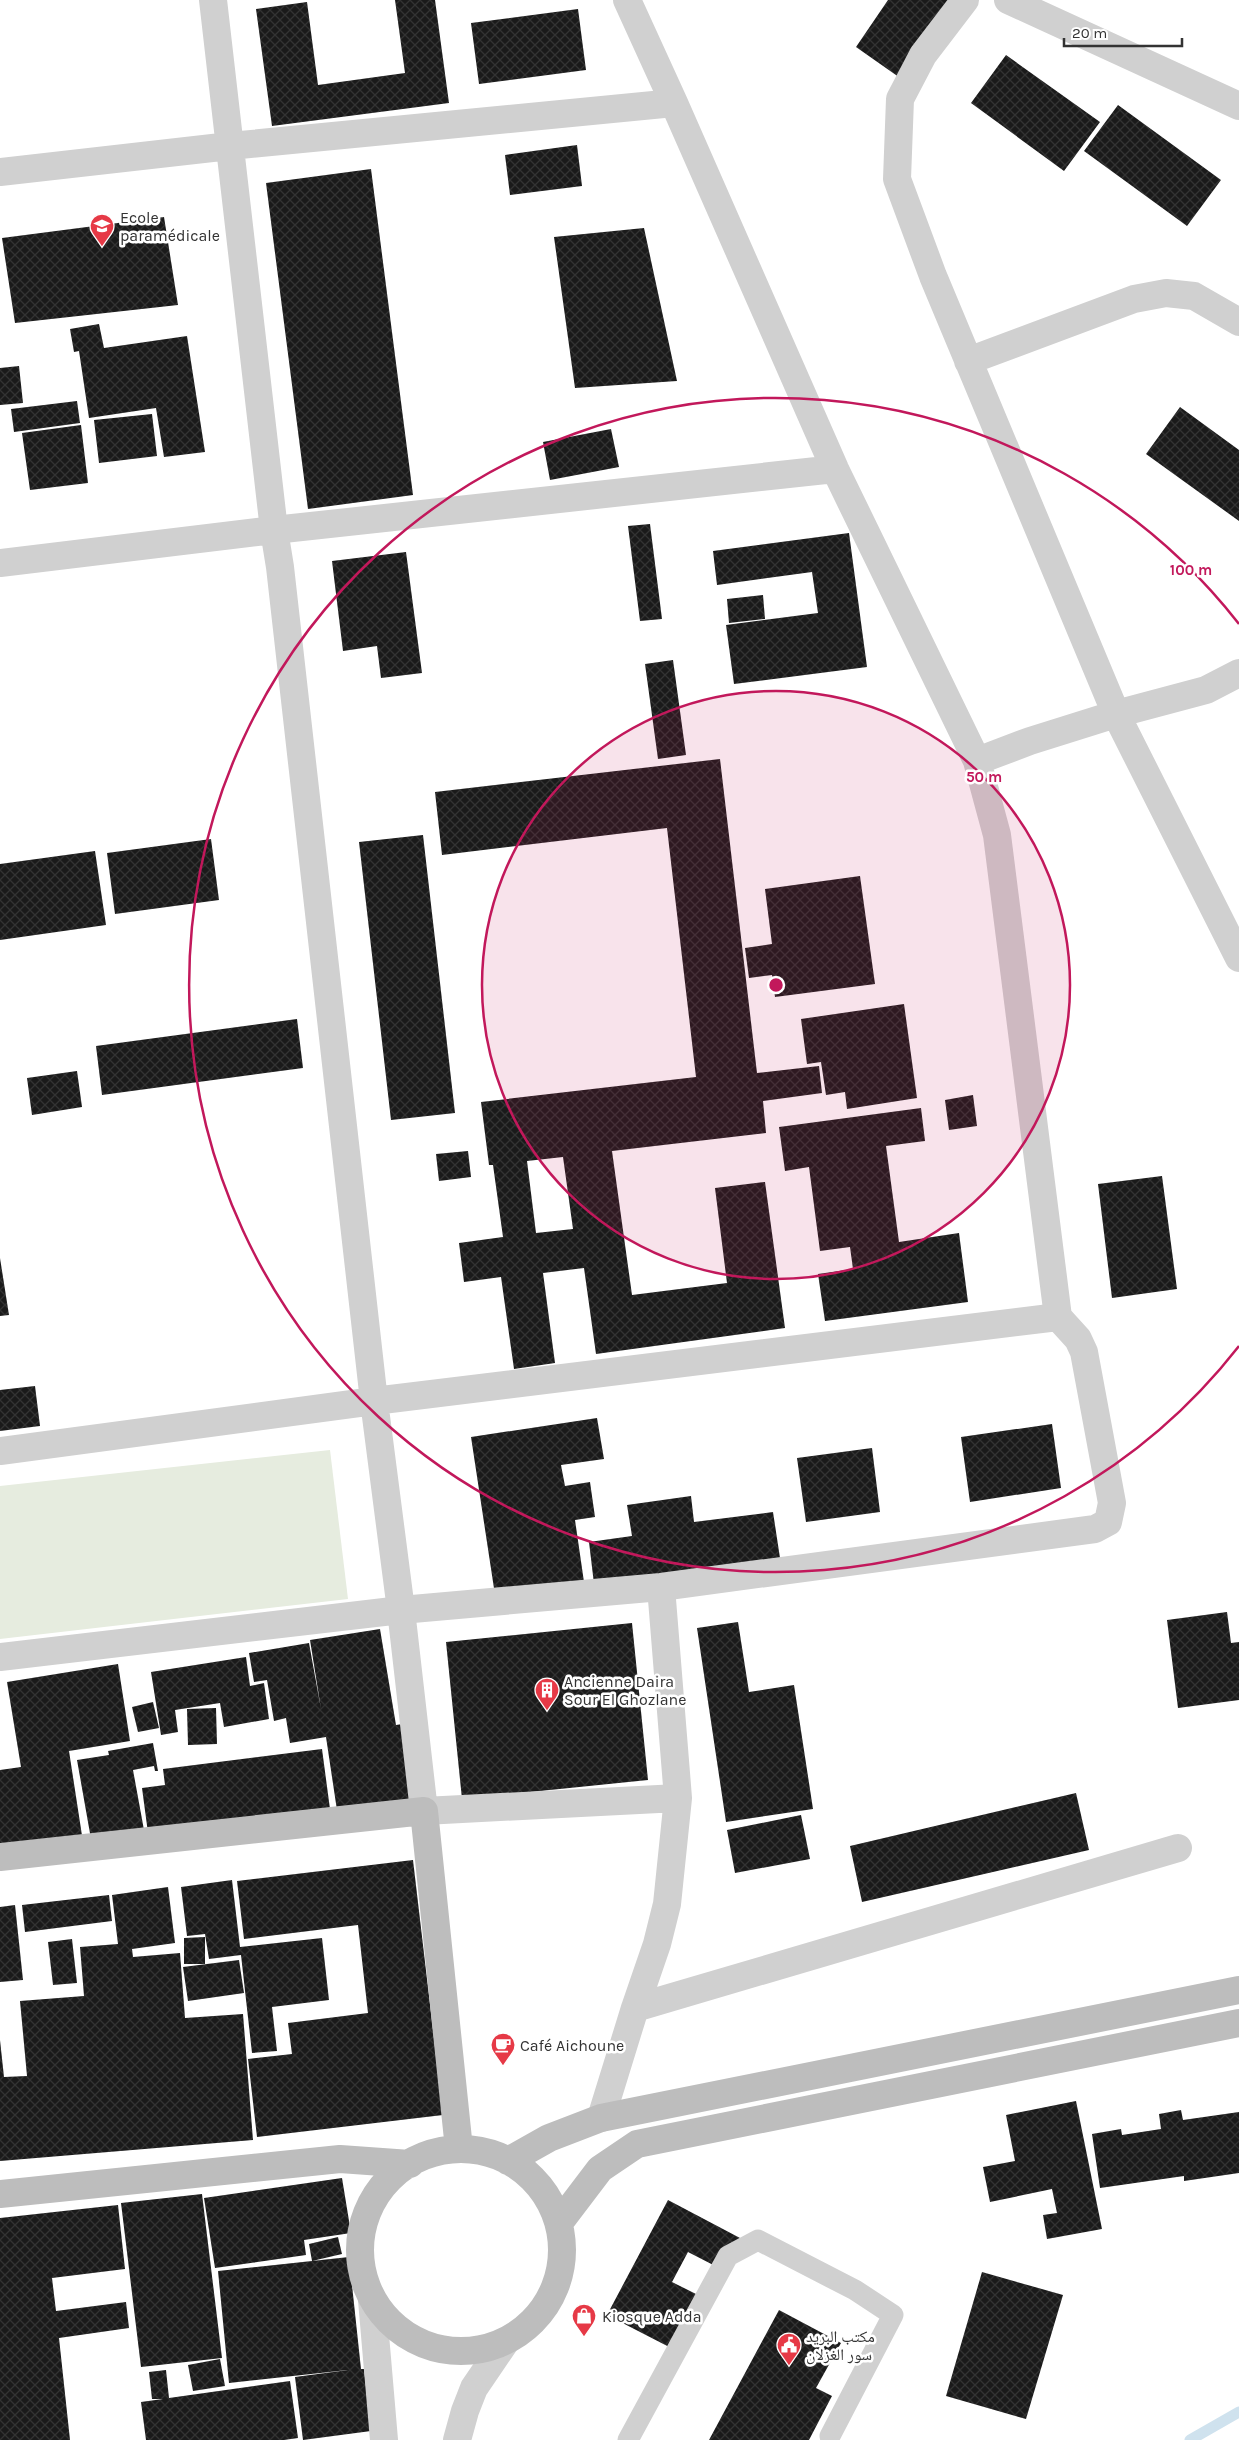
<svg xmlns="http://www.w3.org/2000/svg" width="1239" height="2440" font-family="Karla,'Noto Naskh Arabic',sans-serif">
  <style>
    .park { fill: #e6ecdf }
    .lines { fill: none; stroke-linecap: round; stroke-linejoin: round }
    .stream { stroke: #cfe2ee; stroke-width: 11 }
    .building { fill: url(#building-cross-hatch); fill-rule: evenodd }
    .service { stroke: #d0d0d0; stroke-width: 21 }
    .minor { stroke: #d0d0d0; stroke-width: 28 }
    .secondary { stroke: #bdbdbd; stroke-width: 28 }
    .ring { fill: none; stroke: #c2185b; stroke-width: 2.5 }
    .labels { text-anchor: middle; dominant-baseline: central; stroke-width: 5; stroke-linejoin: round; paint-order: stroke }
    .poi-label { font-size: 16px; fill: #333; stroke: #fff; text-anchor: start }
    .centre { fill: #c2185b; stroke: #fff; stroke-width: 2.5 }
    .ring-label { font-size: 15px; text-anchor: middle; font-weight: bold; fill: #c2185b; stroke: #fff; stroke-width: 5; stroke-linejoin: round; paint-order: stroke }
  </style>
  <defs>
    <pattern id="building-cross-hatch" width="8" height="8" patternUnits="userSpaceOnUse" patternTransform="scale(1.25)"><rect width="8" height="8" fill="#1a1a1a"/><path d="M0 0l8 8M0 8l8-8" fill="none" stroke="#333"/></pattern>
  </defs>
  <rect width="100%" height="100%" fill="#fff"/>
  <path class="park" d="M330,1450L348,1599L0,1639V1486Z"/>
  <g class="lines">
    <path class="stream" d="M1190,2440L1239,2412"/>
  </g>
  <path class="building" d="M395,0H435L449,103L272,126L256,9L307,2L318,85L405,73Z
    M888,0H958L903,80L856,47Z
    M578,9L586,70L479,84L471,23Z
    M1006,55L1100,122L1064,171L971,103Z
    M1118,105L1221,180L1187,226L1084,151Z
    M577,145L582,186L510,195L505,155Z
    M371,169L413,495L308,509L266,183Z
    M164,217L178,305L15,323L2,238Z
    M644,228L677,381L575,388L554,237Z
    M99,324L104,348L187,336L205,452L164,457L156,408L89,418L79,351L74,352L70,329Z
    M19,366L23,403L0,405V368Z
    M77,401L80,423L14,432L11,409Z
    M1180,407L1239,450V521L1146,454Z
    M152,414L157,456L99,463L94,420Z
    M81,425L88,483L30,490L22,433Z
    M611,429L619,467L550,480L543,442Z
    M650,524L662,619L640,621L628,526Z
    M849,533L867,667L734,684L726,625L818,613L812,572L717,585L713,551Z
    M406,552L422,673L381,678L377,646L343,651L332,561Z
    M763,595L765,619L729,623L727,599Z
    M673,660L686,755L658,759L645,664Z
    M720,759L757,1073L819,1066L822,1093L763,1101L766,1133L612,1151L632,1295L727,1283L715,1188L765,1182L785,1328L596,1354L584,1268L543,1273L555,1363L514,1369L501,1277L464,1282L459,1243L503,1237L493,1165H489L481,1102L696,1077L667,828L442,855L435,792ZM563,1157L573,1229L536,1233L527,1161Z
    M423,835L455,1113L391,1120L359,842Z
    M211,839L219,900L115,914L107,853Z
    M95,851L106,925L0,940V864Z
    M860,876L875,984L775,997L772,975L749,978L745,948L772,944L765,889Z
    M904,1004L917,1098L847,1109L845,1092L826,1095L821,1062L807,1064L801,1019Z
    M297,1019L303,1068L102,1095L96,1046Z
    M77,1071L82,1107L32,1115L27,1078Z
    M973,1095L977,1126L949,1130L945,1100Z
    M921,1108L925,1141L886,1146L899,1242L959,1233L968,1302L825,1321L818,1274L853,1269L850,1247L820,1251L809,1167L785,1171L779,1127Z
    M468,1151L471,1177L439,1181L436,1154Z
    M1162,1176L1177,1289L1112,1298L1098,1184Z
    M0,1258L9,1315L0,1316Z
    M35,1386L40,1426L0,1431V1390Z
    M597,1418L604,1459L561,1465L565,1486L590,1482L595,1517L575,1520L584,1582L495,1595L471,1437Z
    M1052,1424L1061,1488L970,1502L961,1437Z
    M872,1448L880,1512L806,1522L797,1458Z
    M691,1496L694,1522L773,1512L780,1558L594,1584L589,1542L632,1536L627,1505Z
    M1227,1612L1231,1643L1239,1642V1700L1178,1708L1167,1620Z
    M738,1622L749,1692L794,1685L813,1809L726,1822L697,1628Z
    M632,1623L648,1780L462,1799L446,1642Z
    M380,1629L396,1725L409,1723L421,1804L338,1817L326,1737L290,1743L286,1718L274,1721L267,1680L254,1682L249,1653L309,1643L321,1709L310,1640Z
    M246,1657L250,1686L264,1683L269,1719L224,1727L220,1703L175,1710L178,1732L161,1735L151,1672Z
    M118,1664L130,1741L69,1751L83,1842L0,1855V1770L21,1767L7,1682Z
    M153,1702L159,1728L138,1732L132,1707Z
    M216,1708L217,1744L188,1745L187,1709Z
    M153,1743L158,1771H155L154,1766L133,1770L144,1830L91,1839L77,1760L109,1755L108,1751Z
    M322,1749L330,1809L148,1833L142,1788L165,1785L163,1769Z
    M1076,1793L1089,1850L862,1902L850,1846Z
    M801,1815L810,1859L735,1873L727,1830Z
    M413,1860L443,2115L257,2137L248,2059L292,2054L288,2023L368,2013L358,1925L244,1939L237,1881Z
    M232,1880L240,1947L322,1938L329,2000L272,2007L277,2051L252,2053L241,1955L209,1959L205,1934L187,1936L181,1887Z
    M168,1887L175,1943L132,1949L133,1957L180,1953L185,2018L243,2014L253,2140L0,2161V2040L4,2077L27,2076L20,2001L84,1996L80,1947L118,1944L112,1895Z
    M109,1895L112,1921L25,1932L22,1905Z
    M15,1905L23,1980L0,1982V1907Z
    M205,1937V1964H184V1938Z
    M72,1939L77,1983L53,1985L48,1942Z
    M239,1960L244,1993L188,2001L183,1967Z
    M1076,2101L1102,2229L1047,2239L1043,2215L1057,2213L1052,2189L990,2202L983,2167L1015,2161L1006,2115Z
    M1181,2110L1183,2120L1239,2112V2173L1184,2181V2176L1100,2188L1092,2134L1121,2129L1122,2135L1161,2129L1159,2114Z
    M342,2178L351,2233L304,2240L306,2255L215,2268L204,2198Z
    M202,2194L222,2358L141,2367L121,2203Z
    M668,2200L740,2238L723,2270L688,2252L672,2282L704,2298L675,2350L607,2315Z
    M118,2205L125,2269L52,2278L56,2311L126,2302L129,2328L59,2338L70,2440H0V2218Z
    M338,2237L342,2254L312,2261L309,2244Z
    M349,2257L361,2369H364L371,2431L303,2440L295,2377L348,2370L229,2383L218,2271Z
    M982,2272L1063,2295L1026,2419L946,2396Z
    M779,2310L841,2343L816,2388L832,2396L809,2440H709Z
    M220,2359L225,2386L193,2391L188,2365Z
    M166,2370L169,2398L290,2381L298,2438L284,2440H146L141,2402L163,2399H152L149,2372Z"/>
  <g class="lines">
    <path class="service" d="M628,2440L728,2256L758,2240L855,2290L893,2315L830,2436"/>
    <path class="minor" d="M213,0L274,530L280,567L374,1401L401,1610L424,1811L678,1798
      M965,0L923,55L900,99L897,179L933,276L1116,714L1239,958
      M1008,0L1239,106
      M0,172L230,146L674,103
      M968,361L1134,299L1166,293L1194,296L1239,322
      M0,563L274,530L835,469
      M977,761L1030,741L1116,714L1206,690L1239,673
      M0,1451L374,1401L1058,1317L997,835L977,761L835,469L674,103L627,0
      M0,1657L401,1610L661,1587L1095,1529L1108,1522L1112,1503L1084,1352L1078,1339L1058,1317
      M635,2008L657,1944L667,1904L678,1798L661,1587
      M601,2118L635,2008L1178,1848
      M372,2300L384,2440
      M457,2440L465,2411L474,2388L506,2341"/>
    <path class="secondary" d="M0,1857L424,1811L459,2149
      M360 2250a101 101 0 1 1 202 0a101 101 0 1 1-202 0Z
      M508,2161L549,2138L601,2118L1239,1990
      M0,2194L340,2159L410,2164
      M559,2223L600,2169L637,2144L1239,2023"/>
  </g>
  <circle cx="776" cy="985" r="294" fill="#c2185b" fill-opacity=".12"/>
  <g class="ring">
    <circle cx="776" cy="985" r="294"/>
    <path d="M1239 1346A587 587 0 1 1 1239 624"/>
  </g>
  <defs>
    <symbol id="university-pin" viewBox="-11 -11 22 30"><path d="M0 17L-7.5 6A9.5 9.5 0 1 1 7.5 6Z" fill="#e63946" stroke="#fff"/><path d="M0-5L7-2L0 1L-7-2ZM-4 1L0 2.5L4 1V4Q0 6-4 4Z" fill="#fff"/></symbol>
    <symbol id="building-pin" viewBox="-11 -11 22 30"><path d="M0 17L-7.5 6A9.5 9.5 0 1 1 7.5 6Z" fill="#e63946" stroke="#fff"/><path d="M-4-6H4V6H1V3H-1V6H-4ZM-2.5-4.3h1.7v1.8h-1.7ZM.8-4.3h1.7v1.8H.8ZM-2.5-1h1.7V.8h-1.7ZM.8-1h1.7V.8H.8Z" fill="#fff"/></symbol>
    <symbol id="cafe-pin" viewBox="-11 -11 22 30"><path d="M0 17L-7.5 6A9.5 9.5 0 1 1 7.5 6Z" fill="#e63946" stroke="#fff"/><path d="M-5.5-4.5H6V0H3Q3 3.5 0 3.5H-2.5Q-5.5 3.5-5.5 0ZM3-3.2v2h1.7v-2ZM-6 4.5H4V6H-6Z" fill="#fff"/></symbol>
    <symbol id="shop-pin" viewBox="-11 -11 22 30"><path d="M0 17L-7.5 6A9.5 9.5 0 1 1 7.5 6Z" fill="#e63946" stroke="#fff"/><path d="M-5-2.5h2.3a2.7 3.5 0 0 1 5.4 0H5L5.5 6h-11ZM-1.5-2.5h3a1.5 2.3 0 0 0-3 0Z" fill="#fff"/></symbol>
    <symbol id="civic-pin" viewBox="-11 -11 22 30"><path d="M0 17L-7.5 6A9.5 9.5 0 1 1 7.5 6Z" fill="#e63946" stroke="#fff"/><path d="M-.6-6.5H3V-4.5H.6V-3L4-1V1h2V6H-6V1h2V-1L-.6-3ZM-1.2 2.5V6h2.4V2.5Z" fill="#fff"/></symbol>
  </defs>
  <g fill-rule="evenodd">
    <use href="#university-pin" x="88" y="212" width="28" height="38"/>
    <use href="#building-pin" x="533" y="1676" width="28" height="38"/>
    <use href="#cafe-pin" x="489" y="2031" width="28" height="38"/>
    <use href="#shop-pin" x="570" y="2302" width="28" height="38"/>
    <use href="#civic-pin" x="775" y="2331" width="28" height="38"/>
  </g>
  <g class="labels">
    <g class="poi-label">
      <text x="120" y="217">Ecole<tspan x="120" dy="18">paramédicale</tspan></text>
      <text x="564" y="1681">Ancienne Daira<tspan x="564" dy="18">Sour El Ghozlane</tspan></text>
      <text x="520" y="2045">Café Aichoune</text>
      <text x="602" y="2316">Kiosque Adda</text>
      <text x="806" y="2336">مكتب البريد<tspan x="806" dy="18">سور الغزلان</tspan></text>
    </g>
  </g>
  <circle cx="776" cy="985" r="8" class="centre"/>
  <g class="ring-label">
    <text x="1191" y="575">100 m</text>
    <text x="984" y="782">50 m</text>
  </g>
  <path d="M1064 38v8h118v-8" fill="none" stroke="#333333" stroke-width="2.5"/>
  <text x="1072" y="38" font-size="15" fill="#333333" stroke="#ffffff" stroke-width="4" paint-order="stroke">20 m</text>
</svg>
